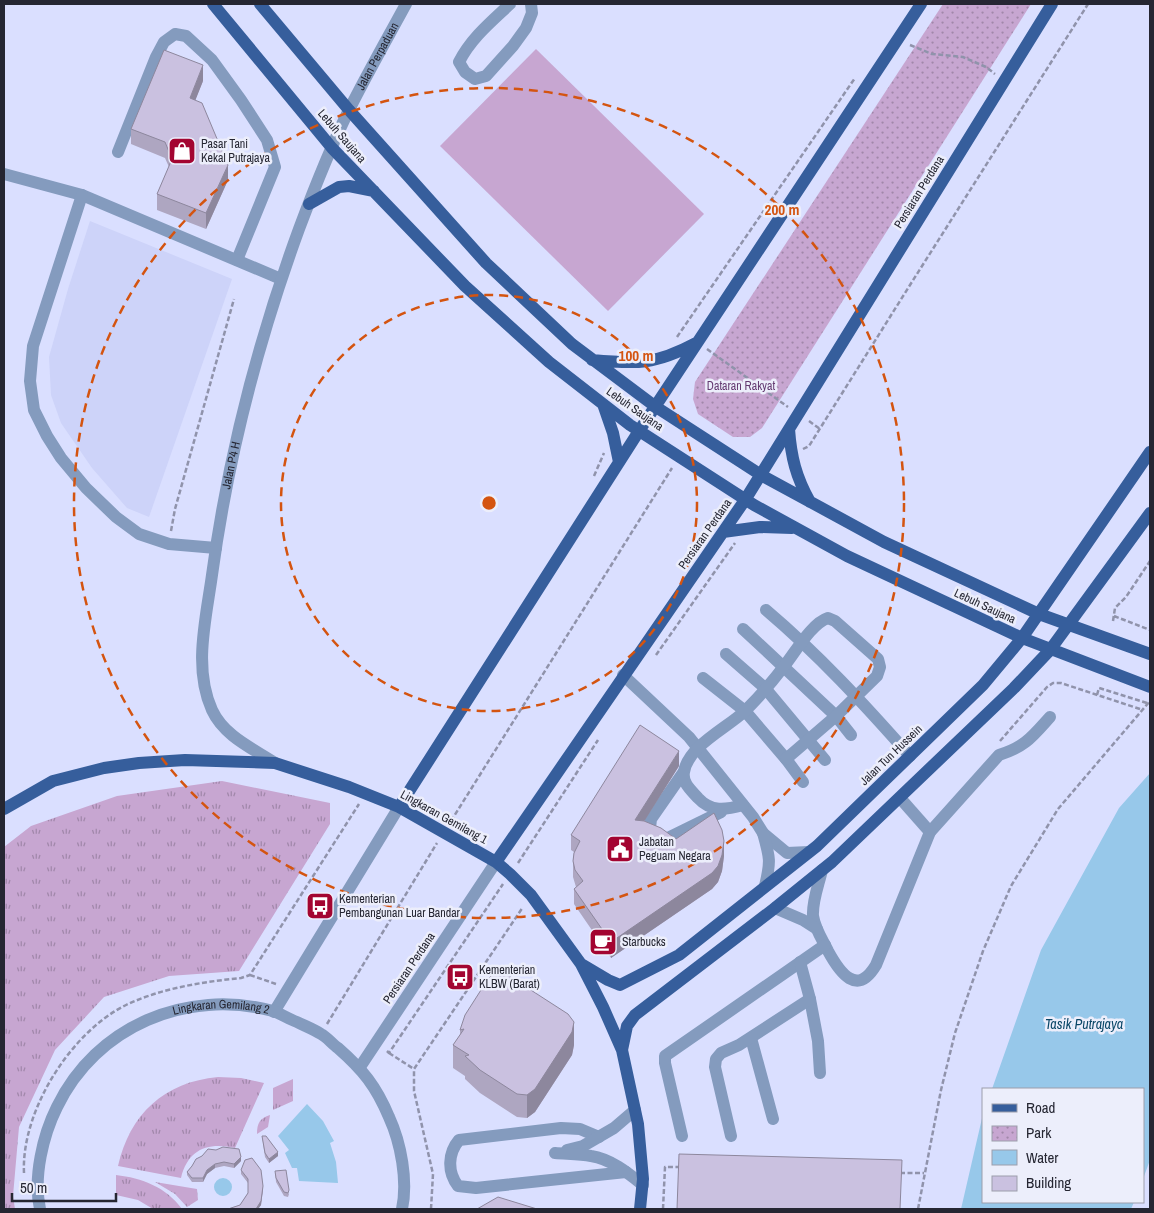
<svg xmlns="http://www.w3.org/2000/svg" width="1154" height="1213" font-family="'Archivo Narrow',sans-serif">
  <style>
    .built { fill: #cdd3f9 }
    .grass { fill: url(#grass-tufts) }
    .park { fill: url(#park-dots) }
    .pitch { fill: #c7a6d1 }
    .water { fill: #97c8ea }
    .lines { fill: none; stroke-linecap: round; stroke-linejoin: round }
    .path { stroke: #9093ab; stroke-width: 2.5; stroke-dasharray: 5 2.5; stroke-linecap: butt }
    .minor { stroke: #849bbe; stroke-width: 12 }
    .major { stroke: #365e9c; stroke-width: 12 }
    .path-bridge { stroke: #9093ab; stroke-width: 2.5; stroke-dasharray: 5 2.5; stroke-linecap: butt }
    .wall { fill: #aea6c1 }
    .shaded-wall { fill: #8d879d }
    .building { fill: #cac1e0; stroke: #8d879d }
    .ring { fill: none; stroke: #d45410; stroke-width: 2.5; stroke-dasharray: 9 6 }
    .labels { text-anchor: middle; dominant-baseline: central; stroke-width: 5; stroke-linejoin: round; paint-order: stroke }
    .street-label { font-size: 12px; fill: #252632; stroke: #eceefb }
    .poi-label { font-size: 12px; fill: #252632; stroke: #eceefb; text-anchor: start }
    .park-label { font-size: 12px; fill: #633970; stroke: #eceefb }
    .water-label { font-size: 14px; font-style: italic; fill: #094667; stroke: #eceefb }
    .centre { fill: #d45410; stroke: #eceefb; stroke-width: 2.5 }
    .ring-label { font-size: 15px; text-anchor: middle; font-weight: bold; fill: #d45410; stroke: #eceefb; stroke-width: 5; stroke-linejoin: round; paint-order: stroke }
  </style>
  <defs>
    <pattern id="grass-tufts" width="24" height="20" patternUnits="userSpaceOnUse" patternTransform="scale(1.25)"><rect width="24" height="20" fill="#c7a6d1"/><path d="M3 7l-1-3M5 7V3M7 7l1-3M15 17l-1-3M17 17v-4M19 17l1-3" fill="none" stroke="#a187aa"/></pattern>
    <pattern id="park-dots" width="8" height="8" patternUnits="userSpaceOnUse" patternTransform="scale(1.25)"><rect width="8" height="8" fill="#c7a6d1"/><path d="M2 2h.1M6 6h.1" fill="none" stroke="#a187aa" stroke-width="1.8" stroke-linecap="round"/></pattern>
  </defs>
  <rect width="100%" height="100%" fill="#dadfff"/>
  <path class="built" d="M90,221L232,279L149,517L127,508L92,468L61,423L51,395L49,357L68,289Z"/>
  <path class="grass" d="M222,781L330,803V824L239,971L169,976L104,997L55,1050L19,1127L13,1196L15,1209H4V847L31,826L117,796Z
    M218,1077L241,1078L264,1083L235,1148C208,1142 188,1149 181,1178L118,1166C130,1114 164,1082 218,1077Z
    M293,1079V1101L273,1110V1088Z
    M270,1115L268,1127L257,1134C257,1123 260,1118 270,1115Z
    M116,1175C142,1178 166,1187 182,1209H153L138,1200L116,1195Z
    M155,1182L197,1189L198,1200L187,1207L175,1194Z"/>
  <path class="park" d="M943,4H1031L762,428L750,437H733L698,414L693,399L695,382Z"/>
  <path class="pitch" d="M536,49L704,214L608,311L440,146Z"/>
  <path class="water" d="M1150,773V1160L1143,1179V1089H992L1041,950L1119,808Z
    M307,1104L323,1121L334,1141L330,1143L336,1162L338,1183L299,1181L297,1168H292L285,1153L289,1150L278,1136Z
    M983,1114V1202H1134L1131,1209H961Z
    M214 1187a9 9 0 1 1 18 0a9 9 0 1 1-18 0Z"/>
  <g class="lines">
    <path class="path" d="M910,45L932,54L963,57L986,67L995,74
      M677,337L855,78
      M707,349L788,407
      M809,421L820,429
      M803,449L809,446L910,285L1088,4
      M594,476L604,453
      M171,531L175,509L234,299
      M1114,616L1150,630
      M1113,621L1115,608L1126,597L1150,561
      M656,655L735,543
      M1000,741L1047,687L1053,683H1061L1143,710
      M451,821L672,468
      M518,863L598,740
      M250,975L276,984
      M327,1024L437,843
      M387,1051L389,1053L503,884
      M389,1053L414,1069
      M24,1173C21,1111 71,1032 126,1005C162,988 202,982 241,978L250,975L359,804
      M900,1173H924
      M431,1209L433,1174L414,1091V1069L523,907
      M663,1209L665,1167H680
      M918,1209L941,1090L955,1033L983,951L1011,886L1058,809L1150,701"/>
    <g class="minor">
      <path d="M510,4C492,21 471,38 459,62L465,72L475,79L486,76L513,46L526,28L532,13L531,4"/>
      <path d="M118,152L156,57L164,42L175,34L186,36L212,60L241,100L267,140L275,167L237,260"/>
      <path d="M4,174L82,195L281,279"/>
      <path d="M82,195L33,346L30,381L34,410L47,436L61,458L86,488L116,517L139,534L169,544L216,548"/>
      <path d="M766,610C819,655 864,704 910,756"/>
      <path d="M743,629L836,716L851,735"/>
      <path d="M726,654L765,688L825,760"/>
      <path d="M623,675L689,737L753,817L763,833L787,853L809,852"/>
      <path d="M703,678L745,711L786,759L803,782"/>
      <path id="s1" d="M275,763C252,748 224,736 212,710C193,668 206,619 212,575C228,457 258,341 299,229C314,189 330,148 349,110C367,74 387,39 406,4"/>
      <path d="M683,773L651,819L650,828L656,836L666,839L721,812"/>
      <path d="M900,798L930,832"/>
      <path d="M743,805C725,810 711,812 698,798C691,790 682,783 684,772C688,746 727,728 745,711C759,697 773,681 785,665C796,651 812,623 828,618L835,621L878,659L880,667L877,676L836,716L786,759"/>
      <path d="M763,833C770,858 771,861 765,886"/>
      <path d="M822,870C819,884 812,901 813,916C815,929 822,939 828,951C840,973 857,997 876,965L930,832L999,755C1025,747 1032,737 1050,717"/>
      <path d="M775,908L803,920L817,929"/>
      <path d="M810,999L818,1041L820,1073"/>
      <path d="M274,1012L399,807"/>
      <path d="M751,1038L773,1119"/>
      <path d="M360,1067L496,862"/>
      <path d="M682,1136L665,1063V1056L825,945"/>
      <path d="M731,1136L715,1067L716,1059L721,1053L739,1045L810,999L800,962"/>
      <path d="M599,1137L580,1129L561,1128L459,1140C448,1153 447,1172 458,1186L476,1188L626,1172"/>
      <path d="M567,1150L583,1146L614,1128L635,1110"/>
      <path d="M555,1153C567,1154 580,1154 591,1156C611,1159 628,1173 643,1185"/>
      <path id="s2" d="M40,1209C33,1177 43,1135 57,1107C96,1026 187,988 273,1011C281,1014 289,1019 297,1022C305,1026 313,1029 321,1034C327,1037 332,1044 338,1048C363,1070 376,1086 389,1117C401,1143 408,1181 402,1209"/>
    </g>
    <path class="major" d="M213,4L332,148L465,286L549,362L630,425L754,505L847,556L1022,638L1150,687
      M260,4L349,110L486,263L572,344L656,407L761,475L884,542L1039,614L1150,654
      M309,204L339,187L349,186L374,191
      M592,360C637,364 655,365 696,343
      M603,404L613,433L619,462
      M789,429C791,457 796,477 810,502
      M723,532L760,527L792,528
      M399,807L639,431L921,4
      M4,809L53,781L104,768L139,763L185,760L275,763L349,787L399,807L496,862L510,874L531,895L581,964L603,1007L622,1050L638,1124L643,1179L640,1209
      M496,862L745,500L1052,4
      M581,964L608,980L620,985L679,955L817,846L983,685L1022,638L1150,452
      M622,1050L627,1026L635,1015L775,908L832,862L1014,688L1050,650L1150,513"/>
    <path class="path-bridge" d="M1097,695L1099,688L1150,704"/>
  </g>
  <path class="wall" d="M203,81L195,100L228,180L206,229L157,210V194L169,167L165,158L131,144V129Z
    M679,766L644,821L676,839L724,856L722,871L718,882L712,889L611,958L574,904V889L576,887L573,877V861L574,852L571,850V835Z
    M506,974L574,1045L572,1055L535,1112L527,1118L517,1117L480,1093L465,1079V1076L453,1068V1045L460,1035V1030Z
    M262,1136L278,1156L269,1163L265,1157Z
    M202,1156L241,1161L234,1168L224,1166L215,1168L207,1174L203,1182H192L187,1175V1172Z
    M241,1170L263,1190L261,1205L258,1209H228L240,1205L248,1193V1183L241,1174Z
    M275,1171L289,1194L288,1197L284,1196L276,1182Z"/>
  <path class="shaded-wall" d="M203,65V81L190,114V98Z
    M228,165V180L206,229V213Z
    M679,751V766L635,836V820Z
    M724,841V856L722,871L718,882L712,889L611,958V942Z
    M574,1022V1045L572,1055L535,1112L527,1118V1095Z
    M278,1152V1156L269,1163V1159Z
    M241,1157V1161L234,1168V1164Z
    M215,1164V1168L207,1174L203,1182V1178L207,1170Z
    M263,1186L261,1205L258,1209H256Z"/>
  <path class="building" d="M164,50L203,65L190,98L202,103L228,165L206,213L157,194L172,159L165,142L131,129Z
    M640,725L679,751L635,820L644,821L661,828L676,839L714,813L722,830L724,841L722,855L718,866L712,873L611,942L574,889L583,881L575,870L573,861L574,853L580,841L571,835Z
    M498,972L506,974L568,1014L574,1022L572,1032L535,1089L527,1095L517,1094L480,1070L465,1056L469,1055L453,1045L464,1029L460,1030L465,1015L488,979L491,976Z
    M262,1136H266L278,1152L269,1159L265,1153Z
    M223,1147L239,1149L241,1157L234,1164L224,1162L215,1164L207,1170L203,1178H192L187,1172L192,1166L196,1159L202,1156L208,1149L216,1150Z
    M679,1154L902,1160L900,1209H677Z
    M252,1158L261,1170L263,1186L261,1201L256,1209H228L240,1205L248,1193V1179L241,1170L245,1160Z
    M286,1170L289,1190L288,1193L284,1192L276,1178L275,1171Z
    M498,1197L537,1209H477Z"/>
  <g class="ring">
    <circle cx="489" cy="503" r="208"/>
    <circle cx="489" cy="503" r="415"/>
  </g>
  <defs>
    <symbol id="shop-square" viewBox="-11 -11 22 22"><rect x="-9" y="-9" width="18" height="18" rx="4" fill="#a30531" stroke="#eceefb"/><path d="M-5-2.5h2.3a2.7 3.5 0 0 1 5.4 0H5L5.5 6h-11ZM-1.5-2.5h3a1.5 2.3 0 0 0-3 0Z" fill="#fff"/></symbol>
    <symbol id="civic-square" viewBox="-11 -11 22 22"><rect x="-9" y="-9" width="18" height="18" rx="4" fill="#a30531" stroke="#eceefb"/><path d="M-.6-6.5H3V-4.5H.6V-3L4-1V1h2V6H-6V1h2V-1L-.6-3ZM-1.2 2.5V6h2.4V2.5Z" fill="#fff"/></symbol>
    <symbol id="bus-square" viewBox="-11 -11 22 22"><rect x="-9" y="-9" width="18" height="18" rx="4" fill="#a30531" stroke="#eceefb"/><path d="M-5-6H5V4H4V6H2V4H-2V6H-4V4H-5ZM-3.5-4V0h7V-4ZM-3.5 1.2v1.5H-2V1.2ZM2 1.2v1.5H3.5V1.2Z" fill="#fff"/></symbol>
    <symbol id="cafe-square" viewBox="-11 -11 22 22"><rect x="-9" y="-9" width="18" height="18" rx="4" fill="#a30531" stroke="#eceefb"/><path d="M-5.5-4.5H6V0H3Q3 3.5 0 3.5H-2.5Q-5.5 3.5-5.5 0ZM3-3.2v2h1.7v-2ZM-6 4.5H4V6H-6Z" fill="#fff"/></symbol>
  </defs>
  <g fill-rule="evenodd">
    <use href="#shop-square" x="166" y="135" width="32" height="32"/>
    <use href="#civic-square" x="604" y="833" width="32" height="32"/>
    <use href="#bus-square" x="304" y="890" width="32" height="32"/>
    <use href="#cafe-square" x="587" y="926" width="32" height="32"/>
    <use href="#bus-square" x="444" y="961" width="32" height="32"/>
  </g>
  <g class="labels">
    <g class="street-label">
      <text stroke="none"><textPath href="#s1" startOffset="768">Jalan Perpaduan</textPath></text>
      <text transform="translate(342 136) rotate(49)">Lebuh Saujana</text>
      <text transform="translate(919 192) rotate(-58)">Persiaran Perdana</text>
      <text transform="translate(635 409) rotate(35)">Lebuh Saujana</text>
      <text stroke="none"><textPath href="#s1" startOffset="332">Jalan P4 H</textPath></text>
      <text transform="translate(705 534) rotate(-55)">Persiaran Perdana</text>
      <text transform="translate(985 606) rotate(25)">Lebuh Saujana</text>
      <text transform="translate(891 755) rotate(-44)">Jalan Tun Hussein</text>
      <text transform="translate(444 817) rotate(29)">Lingkaran Gemilang 1</text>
      <text transform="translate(409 968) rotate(-56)">Persiaran Perdana</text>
      <text stroke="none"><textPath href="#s2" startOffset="309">Lingkaran Gemilang 2</textPath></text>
    </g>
    <g class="poi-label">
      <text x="201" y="144">Pasar Tani<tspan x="201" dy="14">Kekal Putrajaya</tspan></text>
      <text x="639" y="842">Jabatan<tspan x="639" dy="14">Peguam Negara</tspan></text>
      <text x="339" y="899">Kementerian<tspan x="339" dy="14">Pembangunan Luar Bandar</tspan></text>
      <text x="622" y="942">Starbucks</text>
      <text x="479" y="970">Kementerian<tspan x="479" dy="14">KLBW (Barat)</tspan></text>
    </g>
    <g class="park-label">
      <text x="741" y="386">Dataran Rakyat</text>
    </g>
    <g class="water-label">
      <text x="1084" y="1024">Tasik Putrajaya</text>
    </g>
  </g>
  <circle cx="489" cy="503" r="8" class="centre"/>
  <g class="ring-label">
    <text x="782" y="215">200 m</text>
    <text x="636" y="361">100 m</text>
  </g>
  <rect width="1154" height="1213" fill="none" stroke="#252632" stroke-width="10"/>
  <rect x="982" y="1088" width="162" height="115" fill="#eceefb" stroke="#9c9eab"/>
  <rect x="992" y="1104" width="25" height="8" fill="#365e9c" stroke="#9c9eab"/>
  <text x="1026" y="1113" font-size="15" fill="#252632">Road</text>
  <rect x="992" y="1126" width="25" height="15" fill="url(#park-dots)" stroke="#9c9eab"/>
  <text x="1026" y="1138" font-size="15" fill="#252632">Park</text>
  <rect x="992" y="1150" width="25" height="15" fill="#97c8ea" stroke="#9c9eab"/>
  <text x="1026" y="1163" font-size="15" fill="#252632">Water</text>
  <rect x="992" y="1176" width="25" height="15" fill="#cac1e0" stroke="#9c9eab"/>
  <text x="1026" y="1188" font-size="15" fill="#252632">Building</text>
  <path d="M12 1193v8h104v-8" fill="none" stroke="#252632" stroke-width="2.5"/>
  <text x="20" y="1193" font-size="15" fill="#252632" stroke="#eceefb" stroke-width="4" paint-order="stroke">50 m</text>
</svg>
